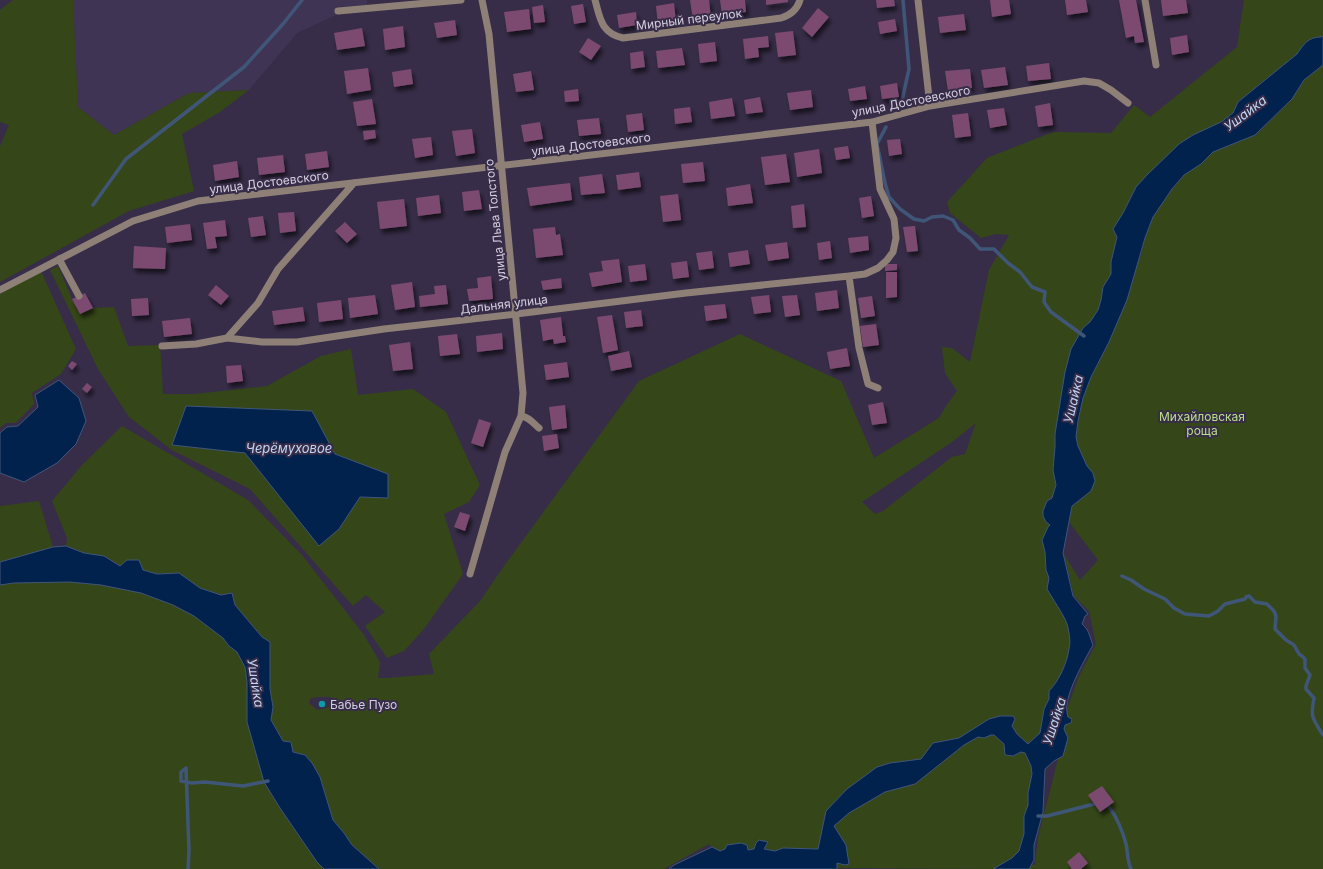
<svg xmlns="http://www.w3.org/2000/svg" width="1323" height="869" font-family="Inter,sans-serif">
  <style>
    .built { fill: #403455 }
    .green { fill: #354718; fill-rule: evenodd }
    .water { fill: #01224d; stroke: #405679 }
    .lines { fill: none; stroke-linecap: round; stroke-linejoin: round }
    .stream { stroke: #405679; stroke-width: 3.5 }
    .building { fill: #7c4a71; filter: url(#shadow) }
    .minor { stroke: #8e8077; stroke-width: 7 }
    .culture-dot { fill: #0f9aa8; stroke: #372d48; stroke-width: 1.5 }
    .labels { text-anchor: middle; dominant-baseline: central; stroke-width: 4; stroke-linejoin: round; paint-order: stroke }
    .street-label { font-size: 12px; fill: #d4cedf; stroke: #372d48 }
    .park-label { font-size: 12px; fill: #bbdf89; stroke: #372d48 }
    .poi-label { font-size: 12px; fill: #d4cedf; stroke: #372d48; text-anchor: start }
    .water-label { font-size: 13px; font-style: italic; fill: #c1d6f4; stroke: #372d48 }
  </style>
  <defs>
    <filter id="shadow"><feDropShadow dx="2.5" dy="4.5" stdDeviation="2" flood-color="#0009"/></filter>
  </defs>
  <rect width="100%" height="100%" fill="#372d48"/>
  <path class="built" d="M73,0H367V5L336,7V15L297,33L249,90L189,93L114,135L78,107Z"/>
  <path class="green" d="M13,0H73L78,107L114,135L189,93L249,90L220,112L182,134L194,191L129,211L0,282V146L9,125L0,122V10Z
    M1244,0H1323V36L1304,44L1297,54L1238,102L1233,113L1222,122L1193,135L1123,213L1113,229L1117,237L1111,262V274L1103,287L1101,300L1098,310L1090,322L1083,328L1071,349L1065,372L1055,434V447L1053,470L1056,485L1052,498L1047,501L1043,511L1044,516L1046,522L1050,525L1042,540L1045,552L1046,570L1049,578L1047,589C1052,598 1064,615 1067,624C1069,631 1071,642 1069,649C1067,663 1059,681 1049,691V699L1044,709L1040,733L1028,744L1017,734L1012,726L1015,719H989L959,738L933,743L921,759L890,763L826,811L818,849L783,848L775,851L763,848L756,843L754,849H725L720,851L712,847L709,844L664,869H379L352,845L344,833L333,820L320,777L305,755L293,752L283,741L271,720L273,707L270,689V642L262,637L235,605L232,593L221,595L200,588L179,573L157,574L120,566L104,556L84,553L66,546L67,538L52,501L82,465L122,426L248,500L302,555L364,635L380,662L378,678H388L434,674L429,654L481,600L499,573L639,381L740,334L841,381L874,458L939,418L946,406L957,391L945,373L942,347L952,348L970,362L989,270L1009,235L996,234L981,238L950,213L947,202L987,158L1053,132L1111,133L1134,105L1150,117L1237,47ZM976,423L965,454L952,457L883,511L875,514L862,502L952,442ZM319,697H331L333,701L332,704L327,708L317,710L309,703L311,698Z
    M1323,65V869H1029L1032,865H1035L1038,837L1064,736L1060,728L1079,676L1096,644L1089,611L1074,596L1064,554L1080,580L1098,560L1069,522L1072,506L1080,500L1093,473L1087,466L1078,446L1075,437L1083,398L1091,377L1109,342L1141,255L1145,238L1153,217L1172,189L1184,175L1201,164L1213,152L1256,135L1292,99L1304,80Z
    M58,266L72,299L80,314L93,308L114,307L128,346L160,345L163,394H194L267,386L321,356L351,349L358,395L413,389L446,412L480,485L469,502L444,514L463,574L424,629L404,651L387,658L365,626L385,612L366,595L353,606L250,489L172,450L129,417L98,369L50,270ZM186,406L312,412L335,454L388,474V498L360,497L339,529L319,546L245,453L172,445Z
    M41,271L76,349L61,374L32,393L34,404L16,423H6L0,428V294Z
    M39,501L53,547L0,562V506Z
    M46,582H70L101,585L141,593L173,605L194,616L223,638L229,646L237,652L245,667L247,682V722L264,782L272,796L293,828L317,862L324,869H0V585L14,583Z
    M991,735C999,736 1004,744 1006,751L1025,753L1031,766L1032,774L1028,793V805L1024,816V834L1019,851L1012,858L993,869L837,868V862L845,865L846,845L833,826L849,813L885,792L915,784L964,745L978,737L984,738Z"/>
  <path class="water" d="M1323,36V65L1304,80L1292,99L1255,135L1213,152L1201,164L1184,175L1172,189L1153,217L1145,238L1127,300L1109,342L1091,377L1083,398L1078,421L1076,437L1078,446L1087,466L1093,473L1095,481L1091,491L1072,506L1063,553L1073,596L1088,614L1085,616L1082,624C1090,631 1089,636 1093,645C1085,659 1068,689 1067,705C1066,709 1067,713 1068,717L1072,719L1071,723L1065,725L1064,729L1068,738L1063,756L1054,761L1045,769L1043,812L1034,845V860L1029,869H993L1012,858L1019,851L1024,834V816L1028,805V793L1032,774L1031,766L1025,753L1021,752L1013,756L1005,755L1004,744L994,735H991L984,738L978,737L964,745L915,784L885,792L849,813L834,826L846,845L849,864L845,865L837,863V869H669L674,865L712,847L720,851L725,849L727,845L741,843L747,845L748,850L754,849L756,843L759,840L768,842L764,849L775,851L783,848L818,849L826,811L847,789L877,767L890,763L921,759L933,743L959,738L989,719L1000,716H1013L1015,719L1012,726L1017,734L1028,744L1040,733L1044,709L1049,699V691C1059,681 1067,663 1069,649C1071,642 1069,631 1067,624C1064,615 1052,598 1047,589L1049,578L1046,570L1045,552L1042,540L1048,527L1050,525L1046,522L1043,516V511L1047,501L1052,498L1056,485L1053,470L1055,447V434L1065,372L1071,349L1083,328L1090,322L1098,310L1101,300L1103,287L1111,274V262L1117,237L1113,229L1123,213L1136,187L1147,175L1179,144L1193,135L1221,122L1233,113L1238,102L1297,54C1304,44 1308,37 1321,37Z
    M59,380L79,398L86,421L76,444L57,463L24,482L0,473V433L7,427L18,426L38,407L35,395Z
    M186,406L312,411L335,454L388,474V498L360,497L339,529L319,546L245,453L172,445Z
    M66,546L84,553L104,556L120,566L127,560H139L143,570L157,574L179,573L200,588L221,595L232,593L235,605L262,637L270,642V689L273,707L271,720L283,741L291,742L293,752L305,755L312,763L320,777L333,820L344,833L352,845L379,869H324L317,862L280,808L264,782L247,722V682L245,667L237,652L229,646L223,638L194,616L173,605L141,593L101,585L70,582L14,583L0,585V562L53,547Z"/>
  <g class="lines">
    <path class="stream" d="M901,105L909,69L903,0
      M886,127L877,144L885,183L889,197L900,209L914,219L924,221L932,217L943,216L953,220L959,230L970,238L980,249H994L1008,263L1020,272L1032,287L1045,292L1044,302L1051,312L1084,336
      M93,205L126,159L244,67L283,24L302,0
      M1122,576L1131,580L1144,589L1165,599L1174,608L1185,614L1209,616L1218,611L1225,604L1245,599L1246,597L1249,596L1255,602L1267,604L1274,611L1276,616L1275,629L1286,640L1294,645L1299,654L1302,656L1305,659V668L1310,675L1306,686V689L1314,698C1310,718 1313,719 1323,735
      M186,768L181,772V781L192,783L205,782L243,786L268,781
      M186,768L189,851L188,869
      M1108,806C1116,815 1123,832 1126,844C1128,852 1127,861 1131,869
      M1038,816H1047L1098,803"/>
  </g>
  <path class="building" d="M690,0H709L711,18L693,20Z
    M720,0H745L746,12L722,15Z
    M766,0H788V2L766,5Z
    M876,0H894L895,6L877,8Z
    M990,0H1009L1011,14L992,17Z
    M1065,0H1086L1088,12L1067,15Z
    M1119,0H1136L1144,42L1135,43L1134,36L1126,38Z
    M1161,0H1186L1188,13L1163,16Z
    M674,3L676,22L658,25L656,6Z
    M583,4L586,22L574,24L571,6Z
    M543,5L545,22L534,23L532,7Z
    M818,8L829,17L812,37L802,28Z
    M529,9L531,29L507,32L504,12Z
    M636,12L637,25L619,28L617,15Z
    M964,14L966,30L940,33L938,17Z
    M895,19L897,31L880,34L878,22Z
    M455,20L457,35L437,38L434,23Z
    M403,26L405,47L385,50L383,29Z
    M362,28L365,46L337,50L334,33Z
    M793,31L796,55L778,57L775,33Z
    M1187,35L1189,52L1172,55L1170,38Z
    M768,36L769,47L758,48L759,57L745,59L743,39Z
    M588,38L601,46L591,60L579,52Z
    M715,42L717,61L700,63L698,44Z
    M682,48L685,65L658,68L656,51Z
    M643,51L645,67L631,69L630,53Z
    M1049,63L1051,79L1028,81L1026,66Z
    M1005,67L1008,85L984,88L981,70Z
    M368,68L371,90L347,94L344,71Z
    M411,69L413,84L394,87L392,72Z
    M970,69L972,88L948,91L945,71Z
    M531,71L534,90L516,92L513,74Z
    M897,83L899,97L882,99L880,86Z
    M865,86L867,99L850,101L848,89Z
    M578,89L579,101L565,102L564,91Z
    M811,90L813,107L790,110L787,93Z
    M760,97L763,112L746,114L744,100Z
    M732,98L735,116L711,119L709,102Z
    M372,99L376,124L357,126L353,102Z
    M1050,103L1053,125L1038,127L1035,106Z
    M690,107L692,122L675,124L674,109Z
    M1004,108L1007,125L990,128L987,110Z
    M642,113L644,130L628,132L626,115Z
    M968,113L971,136L955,138L952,115Z
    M599,118L601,134L579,136L577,120Z
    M540,122L543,139L524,142L521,125Z
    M472,129L475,153L456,156L452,131Z
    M375,130L376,138L364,140L363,131Z
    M431,137L433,155L415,158L412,139Z
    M900,139L902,154L889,156L887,140Z
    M848,146L850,158L836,160L834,148Z
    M819,149L822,173L797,177L794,153Z
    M327,151L329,167L307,170L305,154Z
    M786,154L790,182L765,185L761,157Z
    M283,155L285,172L259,175L257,158Z
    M237,161L239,177L215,181L213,165Z
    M703,162L705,181L683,183L681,164Z
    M639,172L641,187L618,190L616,175Z
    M602,174L605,193L581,195L579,177Z
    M570,183L572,200L530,206L527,188Z
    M750,184L753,203L728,206L726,188Z
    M479,190L482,209L464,211L462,192Z
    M678,194L681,220L663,222L660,196Z
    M439,195L441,213L418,216L416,198Z
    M871,196L874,216L862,218L859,198Z
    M404,199L407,226L380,229L377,202Z
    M804,204L806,227L793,228L791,206Z
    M294,212L296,231L280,233L278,213Z
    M263,216L266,235L251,237L248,218Z
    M225,220L227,236L215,237L217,248L207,249L203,223Z
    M345,222L357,234L347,243L335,231Z
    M190,224L192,240L167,243L165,227Z
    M915,226L918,251L907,252L903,227Z
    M555,227L556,235L560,234L563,255L536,258L533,229Z
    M868,236L869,250L850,253L848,238Z
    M830,241L832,258L819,260L817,243Z
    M787,242L789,258L768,261L765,245Z
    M134,246L166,248L165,269L133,268Z
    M748,250L750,264L730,267L728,253Z
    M712,251L714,268L699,270L696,253Z
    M619,259L622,282L592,287L589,273L603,271L601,261Z
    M687,261L689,277L673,279L671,263Z
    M645,264L647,280L630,282L628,266Z
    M885,264H897V270L885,271Z
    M886,272H897V297L886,298Z
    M491,276L493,299L469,301L467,289L478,288L477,278Z
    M561,278L562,288L543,290L541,281Z
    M412,282L415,307L395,310L391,285Z
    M216,285L229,296L221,305L208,295Z
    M446,285L448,304L420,307L419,296L435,294L434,286Z
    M837,290L839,308L817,311L815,293Z
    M85,293L93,308L80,314L72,299Z
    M375,295L378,314L350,318L348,298Z
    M769,295L771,312L754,314L751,297Z
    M797,295L800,315L785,317L782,296Z
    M872,296L875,316L861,318L858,298Z
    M148,298L149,315L132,316L131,299Z
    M341,300L343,319L319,322L317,303Z
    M725,304L727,318L706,321L704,306Z
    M303,307L305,321L274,325L272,311Z
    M641,310L643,326L626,328L624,312Z
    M612,315L618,350L603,353L597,317Z
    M561,317L563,336H565L566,342L554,344L553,339L543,341L540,320Z
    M190,318L192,334L164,337L162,321Z
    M876,324L879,345L863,347L860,326Z
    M502,333L503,349L477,352L476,336Z
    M457,334L460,354L440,356L438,336Z
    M410,342L413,369L393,371L389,345Z
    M847,348L850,366L830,369L827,352Z
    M629,351L632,367L611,371L608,356Z
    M72,361L77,364L72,370L68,366Z
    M567,362L569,377L546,380L544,365Z
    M241,365L243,381L227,383L226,366Z
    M87,383L92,387L87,393L82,389Z
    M883,402L887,423L872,425L868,405Z
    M565,405L567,428L552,430L549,407Z
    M479,419L491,423L483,447L471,443Z
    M557,434L559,448L544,451L542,436Z
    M460,512L470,515L465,531L454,527Z
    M1102,786L1114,802L1100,812L1088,795Z
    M1079,852L1088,863L1081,869H1072L1067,862Z"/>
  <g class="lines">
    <path class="minor" d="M595,0C600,18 601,33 623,38L781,18C791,15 797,10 800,0
      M918,0L930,106
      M1145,0L1156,65
      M338,11L461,0
      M872,122L880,189L894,219L896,238L893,252L887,260L878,268L865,274L849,276L859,348L868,384L878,388
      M59,259L79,296
      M0,290L133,221L198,201L872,122L930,106L1084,81L1099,83L1111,90L1128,103
      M227,338L258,303L278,269L354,183
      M162,346L196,344L227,338L262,342H297L384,329L516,314L686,293L849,276
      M521,416C529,417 533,423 539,428
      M470,574L505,452L521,416L523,393L489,34L482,0"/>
  </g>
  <circle class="culture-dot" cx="322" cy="704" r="4"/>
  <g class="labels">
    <g class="street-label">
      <text transform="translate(689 19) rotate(-7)">Мирный переулок</text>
      <text transform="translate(911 101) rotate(-11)">улица Достоевского</text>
      <text transform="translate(591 144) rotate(-7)">улица Достоевского</text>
      <text transform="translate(269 182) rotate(-7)">улица Достоевского</text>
      <text transform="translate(495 220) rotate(-96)">улица Льва Толстого</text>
      <text transform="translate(504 304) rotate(-7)">Дальняя улица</text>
    </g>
    <g class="park-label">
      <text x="1202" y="416">Михайловская<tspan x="1202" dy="14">роща</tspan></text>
    </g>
    <g class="poi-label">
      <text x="330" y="704">Бабье Пузо</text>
    </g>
    <g class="water-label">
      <text transform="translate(1245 113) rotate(-37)">Ушайка</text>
      <text transform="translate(1073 399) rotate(-77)">Ушайка</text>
      <text x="289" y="448">Черёмуховое</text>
      <text transform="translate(256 683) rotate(81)">Ушайка</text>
      <text transform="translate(1054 721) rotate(-72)">Ушайка</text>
    </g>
  </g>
</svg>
